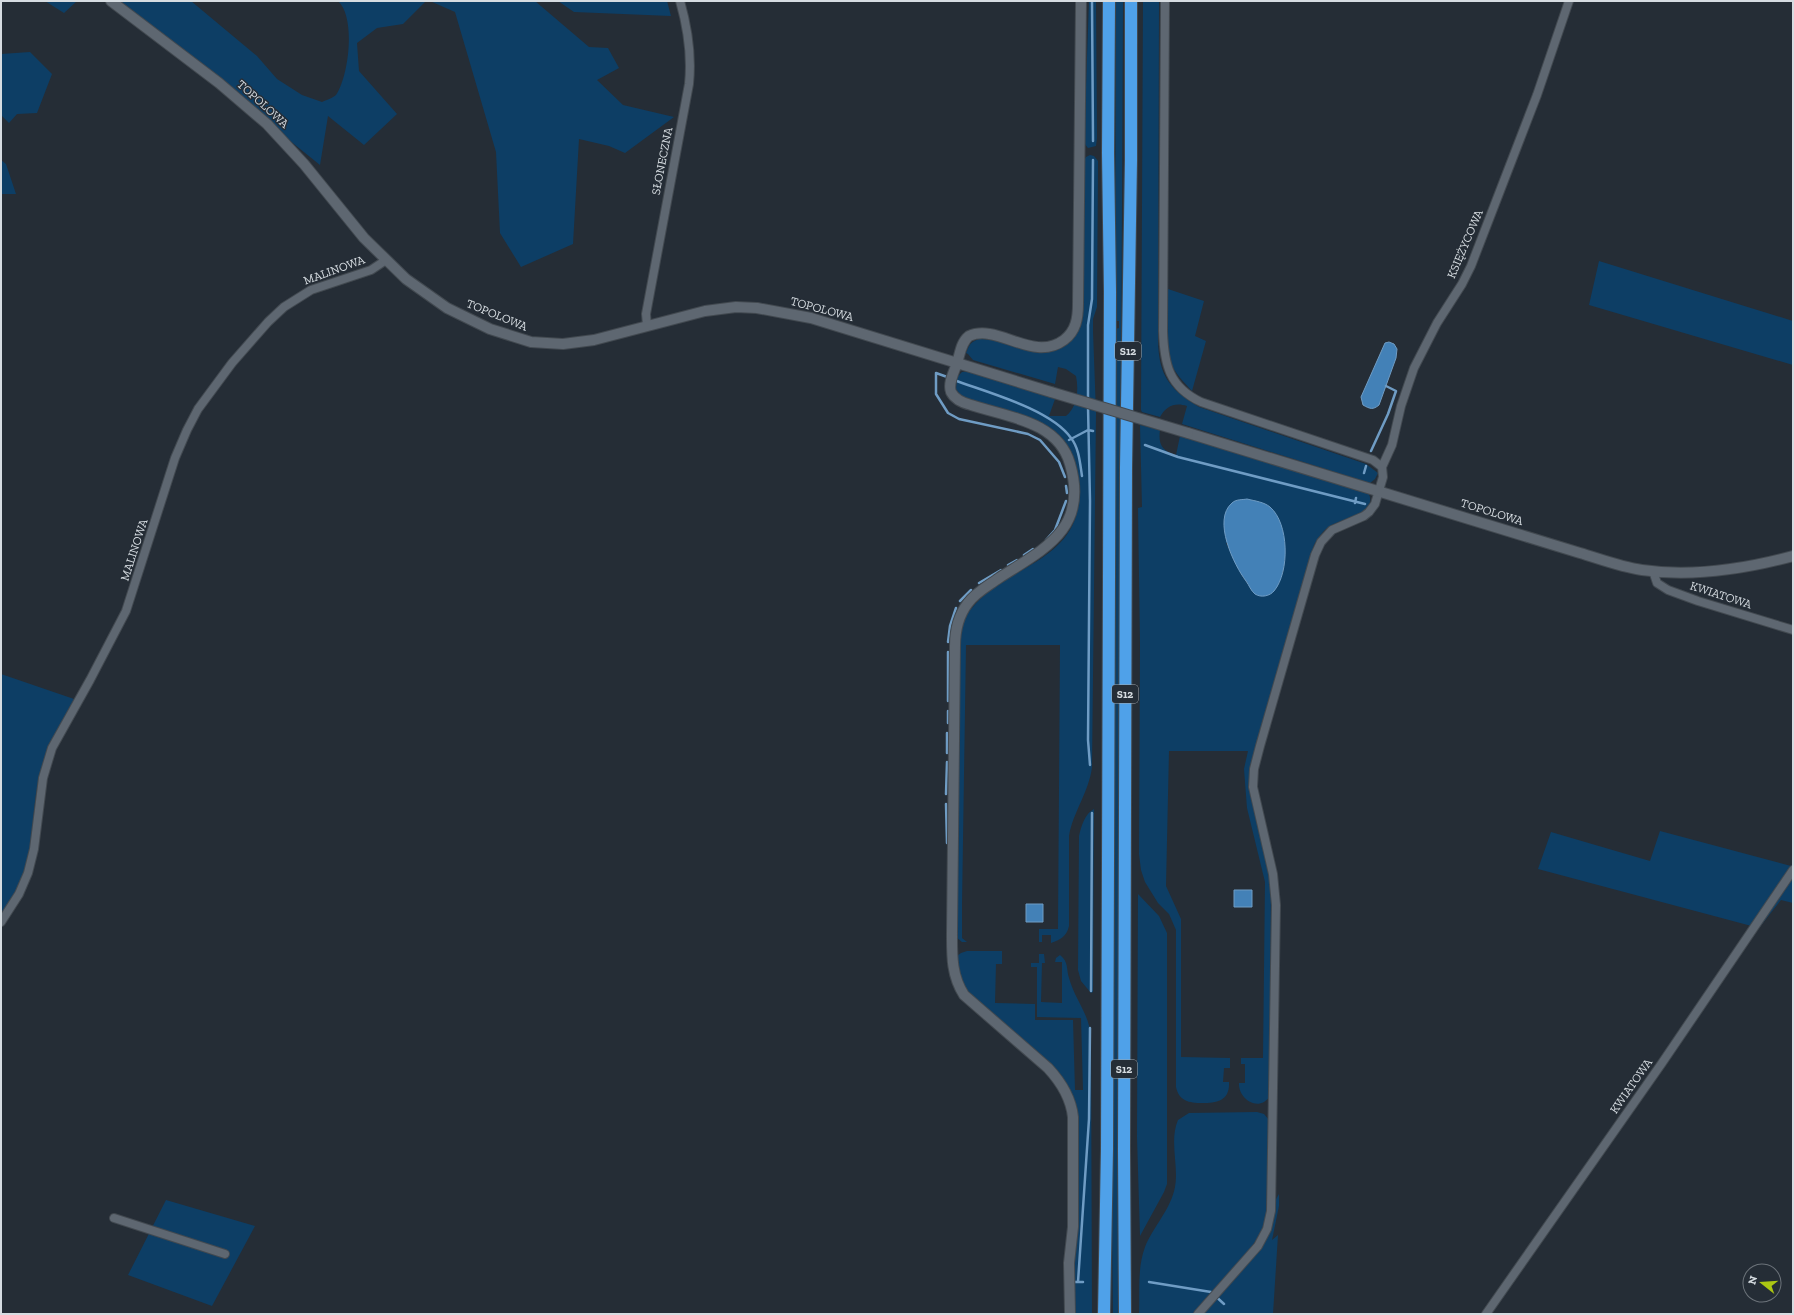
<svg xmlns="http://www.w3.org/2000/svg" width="1794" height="1315" font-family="'Zilla Slab',serif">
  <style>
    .green { fill: #0d3e65; fill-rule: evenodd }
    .water { fill: #4381b7; stroke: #6f9cc4 }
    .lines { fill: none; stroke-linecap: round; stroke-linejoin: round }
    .stream { stroke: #6f9cc4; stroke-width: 2.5 }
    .minor-casing { stroke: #424950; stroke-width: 10 }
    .tertiary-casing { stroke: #424950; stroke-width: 12 }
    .motorway-casing { stroke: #424950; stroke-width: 14 }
    .minor { stroke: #5e6771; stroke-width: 8 }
    .tertiary { stroke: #5e6771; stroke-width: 10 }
    .motorway { stroke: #4fa1e9; stroke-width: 12 }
    .tertiary-bridge-casing { stroke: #424950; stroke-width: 12; stroke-linecap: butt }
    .tertiary-bridge { stroke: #5e6771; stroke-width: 10 }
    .labels { text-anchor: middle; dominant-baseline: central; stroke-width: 3; stroke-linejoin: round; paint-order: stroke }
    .shield { fill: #252d36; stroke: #a1a8ae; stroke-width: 1 }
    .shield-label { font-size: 11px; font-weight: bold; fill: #d6dce1 }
    .street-label { font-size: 12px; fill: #d6dce1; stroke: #252d36 }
  </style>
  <rect width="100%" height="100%" fill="#252d36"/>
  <path class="green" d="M45,1H77L64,13Z
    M117,1H191L257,56L277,79L302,95L322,102C326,100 333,98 336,95C349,76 356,17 338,1H426L403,24L377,28L357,43L359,71L397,114L364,145L328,116L320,165Z
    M430,1H535L589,47L608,48L619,68L597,80L623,105L674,117L625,153L609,146L579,139L573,244L521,267L500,233L496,152L455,12Z
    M558,1H667L671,16L574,12Z
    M1089,1H1096L1097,138L1096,146L1088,148L1084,143Z
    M1116,1H1123L1118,1033L1120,1314H1113L1111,1149L1115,329L1119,328V321H1115Z
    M1143,1H1159L1158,341C1159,377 1170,389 1199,407L1366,464L1378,473L1375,479L1370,483L1182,424L1187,406C1175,402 1166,406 1160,417L1142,412L1141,410Z
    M30,52L52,74L37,113L17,114L9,123L1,115V54Z
    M1090,155L1094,156L1098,161L1097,307L1093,319V331L1096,413L1092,767C1089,792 1073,812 1069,836V926C1067,936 1060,940 1051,943V935H1042V942H1039V929H1058L1060,645H966L962,905V938L967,942H962L956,937L958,641C959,635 960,628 962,623C964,617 968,612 972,608C1002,569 1071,562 1078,506C1079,497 1076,487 1076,478C1075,465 1071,447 1060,437C1038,415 991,406 962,397L956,389L957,377L962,372L972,371L1055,399L1049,416H1066C1077,407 1079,391 1076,376L1066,369L1058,367L1055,384L973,360L968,354L966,353C969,345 971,341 980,339C1021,339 1064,379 1083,316L1084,160L1086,157Z
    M1,160L6,164L16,194H1Z
    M1599,261L1793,321V365L1589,305Z
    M1168,289L1204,301L1195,336L1206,341L1192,391C1184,382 1175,374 1170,361C1164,345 1167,308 1168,289Z
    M1140,425L1160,430C1158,444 1162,451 1176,455L1180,436L1365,492L1369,494C1377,515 1343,518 1330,526C1323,530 1318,538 1314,545L1270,696L1251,789L1254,810L1268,865L1271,883L1270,1096C1259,1113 1238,1099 1239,1083H1245V1064H1241V1058H1263L1265,882L1247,808L1244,769L1248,751H1169L1166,886L1181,919V1057L1230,1058V1068H1224L1223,1082H1229C1230,1101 1217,1103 1202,1103C1189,1103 1179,1101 1176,1087V930L1169,914L1158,903L1145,882L1141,870L1139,854L1140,644L1138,508L1142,507ZM1284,537L1285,559L1283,574L1254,593L1242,576L1226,543Z
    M1,674L74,699C61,724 46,747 40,775C31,807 35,843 24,875C18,889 10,902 1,915Z
    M1094,809L1093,992L1091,993L1081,981L1078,970L1079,836C1081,827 1085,813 1094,809Z
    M1660,831L1791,866L1793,863V903L1781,900L1759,928L1538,869L1551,832L1650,861Z
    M1138,894L1159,916L1167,933V1184L1164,1192L1140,1236L1137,1137Z
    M967,951H1002V964H996L995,1003L1035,1004V1020H1073L1075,1090H1083L1081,1018L1037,1017V967H1031V963H1039V954H1044L1045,963H1042L1041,1002L1062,1003V962H1055L1056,958L1060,955C1069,962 1066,969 1069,978C1075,1000 1089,1013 1091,1037L1092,1314H1074L1070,1092L971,996L959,977L957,956L961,953Z
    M1257,1112L1264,1114L1269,1120L1266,1219C1254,1254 1218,1286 1193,1314H1139C1140,1291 1137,1269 1145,1247C1153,1227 1171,1209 1175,1187C1179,1166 1169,1141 1178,1120L1189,1113Z
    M1279,1194V1206L1272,1240L1278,1235L1273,1314H1202L1259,1250L1268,1236L1272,1225L1275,1201Z
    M166,1200L255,1226L212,1306L128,1275Z"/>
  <path class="water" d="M1389,342L1394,344L1397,349L1396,358L1379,405C1373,410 1370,409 1363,405L1361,397L1385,343Z
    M1247,499C1255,501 1264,502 1270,507C1289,523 1290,572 1274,591C1270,596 1261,598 1255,594C1251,591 1249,585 1246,581C1234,565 1212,520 1232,503C1236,499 1242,500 1247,499Z
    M1234,890H1252V907H1234Z
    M1026,904H1043V922H1026Z"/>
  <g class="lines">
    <path class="stream" d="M1092,1L1093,141
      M950,378L936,373V394L948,413L959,419L1028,434L1040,440L1059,462L1065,477
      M954,380C986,392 1051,409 1071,438C1079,448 1080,463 1082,476
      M1088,401V325L1092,299L1093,160
      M1088,406L1090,501L1088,740L1090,765
      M1069,440L1088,430L1093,431
      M1145,445L1178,457L1365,504
      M1371,451L1388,414L1396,391L1386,386
      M1364,473L1366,466
      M1066,486L1067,493
      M1355,503L1356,498
      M1046,540L1055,530L1066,501
      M1024,555L1033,549
      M1008,565L1017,560
      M979,583L1001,570
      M960,601L971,590
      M948,642L950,626L956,608
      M948,652V701
      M948,711V723
      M947,753V733
      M946,794L947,762
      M946,804L947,843
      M1091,991L1092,813
      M1074,1282H1083
      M1078,1282L1089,1119L1090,1028
      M1149,1282L1211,1292L1224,1304"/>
    <defs>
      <path id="minor" d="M1165,1L1163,331C1164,364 1169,387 1201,402L1373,460L1382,467
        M647,325L646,314L689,84C692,55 688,29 680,1
        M1653,571L1657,583L1668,590L1698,601L1793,630
        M1,922L19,894L28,873L34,849L43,778L52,748L90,680L126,611L175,458L187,430L198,409L232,363L268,322L284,307L311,290L371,270L386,260
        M114,1218L225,1254
        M1198,1314L1258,1246L1267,1229L1271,1211L1276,905L1273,874L1253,787L1254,769L1260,746L1315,555L1321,542L1332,530L1364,516L1369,512L1375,504L1383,477L1382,467L1392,445L1401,406L1414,368L1437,323L1462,284L1471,266L1537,95L1569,1
        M1486,1314L1662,1063L1793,870"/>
      <path id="tertiary" d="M111,1L219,83L267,124L304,164L364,238L406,279L447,308L490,329L531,342L563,344L594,340L705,311L736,307L757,308L811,318L1051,392
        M1188,433L1580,553C1600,559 1621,567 1642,570C1691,577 1745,569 1793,556
        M1070,1314L1069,1263L1073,1227V1117C1071,1098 1061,1082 1048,1068L964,995C951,975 952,954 952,932L955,646C955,630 958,616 968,603C976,592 988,586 999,578C1044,549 1089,529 1070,464C1058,421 1007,417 971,405C963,403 955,400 951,392C948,384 953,374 956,366C960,356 960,343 969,336C998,323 1033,363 1064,340C1076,331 1078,318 1078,304L1081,1"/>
      <path id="motorway" d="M1104,1314L1107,1149L1110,292L1108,153L1109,1
        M1125,1314L1124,1149L1126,468L1131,160V1"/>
    </defs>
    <use href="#minor" class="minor-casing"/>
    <use href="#tertiary" class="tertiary-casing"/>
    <use href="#motorway" class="motorway-casing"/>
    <use href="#minor" class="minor"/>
    <use href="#tertiary" class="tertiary"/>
    <use href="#motorway" class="motorway"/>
    <defs>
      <path id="tertiary-bridge" d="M1051,392L1188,433"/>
    </defs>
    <use href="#tertiary-bridge" class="tertiary-bridge-casing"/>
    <use href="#tertiary-bridge" class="tertiary-bridge"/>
  </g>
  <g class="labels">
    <g class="shield">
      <rect x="1115" y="342" width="26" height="18" rx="3"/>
      <rect x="1112" y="685" width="26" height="18" rx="3"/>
      <rect x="1111" y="1060" width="26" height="18" rx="3"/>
    </g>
    <g class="shield-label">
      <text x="1128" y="351">S12</text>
      <text x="1125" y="694">S12</text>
      <text x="1124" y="1069">S12</text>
    </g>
    <g class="street-label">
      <text transform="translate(263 104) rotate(42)">TOPOLOWA</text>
      <text transform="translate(662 161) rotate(-79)">SŁONECZNA</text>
      <text transform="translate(1465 244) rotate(-67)">KSIĘŻYCOWA</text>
      <text transform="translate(334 270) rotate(-20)">MALINOWA</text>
      <text transform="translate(822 309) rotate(15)">TOPOLOWA</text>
      <text transform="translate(497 315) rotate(22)">TOPOLOWA</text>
      <text transform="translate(1492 512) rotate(17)">TOPOLOWA</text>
      <text transform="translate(134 550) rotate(-72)">MALINOWA</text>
      <text transform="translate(1721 595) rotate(18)">KWIATOWA</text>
      <text transform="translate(1631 1086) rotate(-55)">KWIATOWA</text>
    </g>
  </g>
  <rect width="1794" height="1315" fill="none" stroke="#d6dce1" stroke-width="4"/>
  <g transform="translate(1762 1283) rotate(287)"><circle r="19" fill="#252d36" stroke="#6c737a"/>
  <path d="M0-3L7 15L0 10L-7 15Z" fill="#acc613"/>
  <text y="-6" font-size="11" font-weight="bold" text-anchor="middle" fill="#d6dce1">N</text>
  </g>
</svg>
